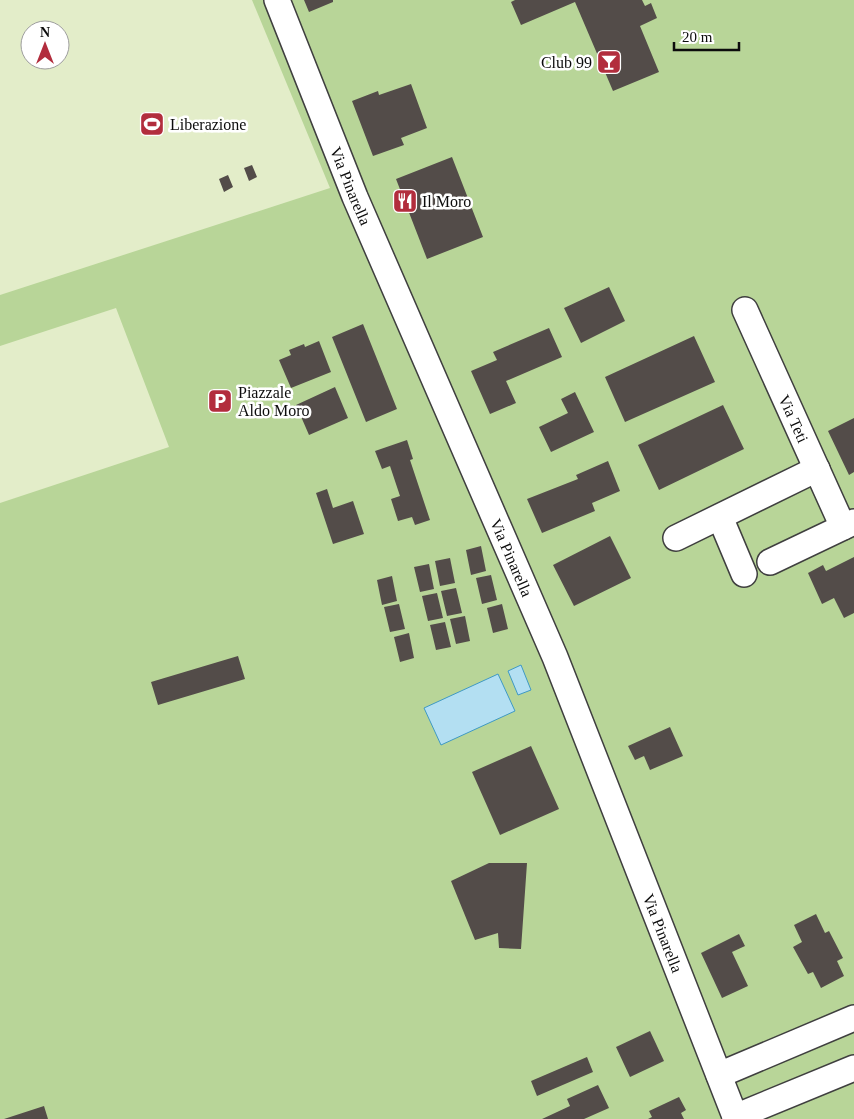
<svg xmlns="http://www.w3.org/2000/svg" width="854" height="1119" font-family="'Times New Roman',serif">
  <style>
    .forest { fill: #b8d598; fill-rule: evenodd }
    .pitch { fill: #e3edc9; fill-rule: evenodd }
    .water { fill: #b3dff2; stroke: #3f99c4 }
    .building { fill: #534c49 }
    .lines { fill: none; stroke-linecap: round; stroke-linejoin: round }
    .minor-casing { stroke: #3f3f3f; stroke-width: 28 }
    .minor { stroke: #fff; stroke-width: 25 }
    .labels { text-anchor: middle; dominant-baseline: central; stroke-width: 5; stroke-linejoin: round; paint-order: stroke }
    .poi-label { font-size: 16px; fill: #0c0c0c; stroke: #fff; text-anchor: start }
    .street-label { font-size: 16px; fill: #0c0c0c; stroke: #fff }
  </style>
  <rect width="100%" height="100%" fill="#fef9eb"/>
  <path class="forest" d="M0,0H854V1119H0ZM30,30H60V60H30Z"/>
  <path class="pitch" d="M0,0H252L330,188L0,295ZM30,30H60V60H30Z
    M116,308L169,447L0,503V346Z"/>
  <path class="water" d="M521,665L531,690L518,695L508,671Z
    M498,674L515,711L441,745L424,708Z"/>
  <path class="building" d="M304,0H333V2L309,12Z
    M515,0H642L645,6L651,3L657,18L640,26L659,72L613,91L575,2L521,25L511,2Z
    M411,84L427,128L401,138L404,145L373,156L352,101L378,91L379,95Z
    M452,157L483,237L427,259L396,179Z
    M252,165L257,177L249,181L244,168Z
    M228,175L233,187L224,192L219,179Z
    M609,287L625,321L581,343L564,308Z
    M363,324L397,409L366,422L332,337Z
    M549,328L562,357L506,381L516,403L490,414L471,371L497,360L493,352Z
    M694,336L715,382L625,422L605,377Z
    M319,341L331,372L291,388L279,360L291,355L289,350L304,344L305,347Z
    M335,387L348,418L309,435L296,405Z
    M575,392L594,432L551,452L539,427L568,413L561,399Z
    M723,405L744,449L659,490L638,445Z
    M854,418V472L849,475L828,431Z
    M407,440L413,459L410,460L430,520L415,525L412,517L398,521L391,499L400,496L390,466L382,469L375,451Z
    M608,461L620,491L592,503L595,511L542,533L527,499L578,479L576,475Z
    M327,489L333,508L353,501L364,534L333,544L316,493Z
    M610,536L631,578L574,606L553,565Z
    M481,546L486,571L471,575L466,550Z
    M854,557V613L844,618L834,598L822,604L808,573L823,565L826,571Z
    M450,558L455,583L440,586L435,561Z
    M429,564L434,589L420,592L414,567Z
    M491,575L497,600L482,604L476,578Z
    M392,576L397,601L382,605L377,580Z
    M456,588L462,613L447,616L441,591Z
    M437,593L443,618L428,621L422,596Z
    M399,604L405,629L390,632L384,607Z
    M502,604L508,629L493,633L487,608Z
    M465,616L470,641L456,644L450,619Z
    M445,622L451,647L436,650L430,625Z
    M409,633L414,658L400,662L394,637Z
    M238,656L245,679L158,705L151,682Z
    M670,727L683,756L650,770L644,756L635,760L628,746Z
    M531,746L559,809L500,835L472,772Z
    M489,863H527L521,949L499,948L498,933L475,940L451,881Z
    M816,914L825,933L829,931L843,958L837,961L844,976L821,988L813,972L808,974L793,947L802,942L794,925Z
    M739,934L745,946L732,952L748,986L722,998L701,953Z
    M650,1031L664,1061L630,1077L616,1047Z
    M587,1057L593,1072L537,1096L531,1081Z
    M598,1085L609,1108L584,1119H542L570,1106L567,1099Z
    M679,1097L686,1110L681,1113L684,1119H648L652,1117L649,1111Z
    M44,1106L48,1119H4Z"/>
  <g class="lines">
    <defs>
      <g id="minor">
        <path id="s1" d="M277,0L355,197L555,657L736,1119"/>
        <path id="s2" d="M745,310L843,527"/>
        <path d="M720,517L744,574"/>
        <path d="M676,538L817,469"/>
        <path d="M770,562L854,522"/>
        <path d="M719,1075L854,1018"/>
        <path d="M735,1117L854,1068"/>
      </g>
    </defs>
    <use href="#minor" class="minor-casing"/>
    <use href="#minor" class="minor"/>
  </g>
  <defs>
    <symbol id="bar-square" viewBox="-11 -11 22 22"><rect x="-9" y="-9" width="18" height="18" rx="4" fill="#b22d3d" stroke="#fff"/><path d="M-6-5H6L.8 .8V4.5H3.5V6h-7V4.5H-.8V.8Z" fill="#fff"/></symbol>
    <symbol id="stadium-square" viewBox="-11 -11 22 22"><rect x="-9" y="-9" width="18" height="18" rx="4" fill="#b22d3d" stroke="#fff"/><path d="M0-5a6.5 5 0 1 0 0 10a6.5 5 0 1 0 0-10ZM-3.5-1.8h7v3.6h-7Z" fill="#fff"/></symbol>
    <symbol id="restaurant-square" viewBox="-11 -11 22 22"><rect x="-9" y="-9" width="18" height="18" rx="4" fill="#b22d3d" stroke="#fff"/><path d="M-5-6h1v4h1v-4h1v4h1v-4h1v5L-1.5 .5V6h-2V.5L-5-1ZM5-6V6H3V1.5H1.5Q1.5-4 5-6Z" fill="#fff"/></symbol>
    <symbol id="parking-square" viewBox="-11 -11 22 22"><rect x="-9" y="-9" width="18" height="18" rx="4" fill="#b22d3d" stroke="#fff"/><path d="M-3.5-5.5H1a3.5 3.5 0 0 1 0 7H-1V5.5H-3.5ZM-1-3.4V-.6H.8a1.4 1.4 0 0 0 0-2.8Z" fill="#fff"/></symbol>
  </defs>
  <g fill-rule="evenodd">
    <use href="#bar-square" x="595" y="48" width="28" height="28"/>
    <use href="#stadium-square" x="138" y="110" width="28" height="28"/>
    <use href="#restaurant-square" x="391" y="187" width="28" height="28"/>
    <use href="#parking-square" x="206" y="387" width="28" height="28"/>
  </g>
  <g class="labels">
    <g class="poi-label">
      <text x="592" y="62" text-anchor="end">Club 99</text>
      <text x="170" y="124">Liberazione</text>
      <text x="422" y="201">Il Moro</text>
      <text x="238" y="392">Piazzale<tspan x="238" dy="18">Aldo Moro</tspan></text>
    </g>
    <g class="street-label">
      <text stroke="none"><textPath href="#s1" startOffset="200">Via Pinarella</textPath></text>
      <text stroke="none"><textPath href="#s2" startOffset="119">Via Teti</textPath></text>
      <text stroke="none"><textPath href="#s1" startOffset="605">Via Pinarella</textPath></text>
      <text stroke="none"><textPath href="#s1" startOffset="1010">Via Pinarella</textPath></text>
    </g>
  </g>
  <g transform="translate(45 45)"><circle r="24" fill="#ffffff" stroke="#9e9e9e"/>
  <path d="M0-4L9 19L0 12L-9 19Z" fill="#b22d3d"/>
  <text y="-8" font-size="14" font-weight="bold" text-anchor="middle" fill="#0c0c0c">N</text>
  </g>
  <path d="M674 42v8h65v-8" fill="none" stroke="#0c0c0c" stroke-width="2.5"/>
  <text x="682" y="42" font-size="15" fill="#0c0c0c" stroke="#ffffff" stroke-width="4" paint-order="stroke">20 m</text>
</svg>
